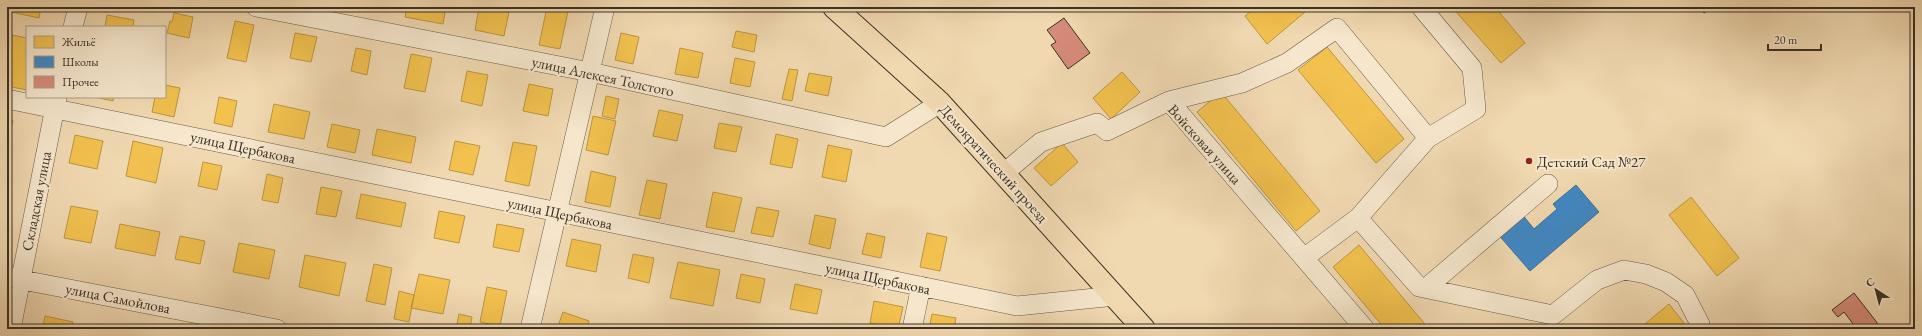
<svg xmlns="http://www.w3.org/2000/svg" width="1922" height="336" font-family="'EB Garamond',serif">
  <style>
    .homes { fill: #f2c14e; stroke: #bb9642 }
    .schools { fill: #3f88c5; stroke: #3e6e95 }
    .building { fill: #d68a79; stroke: #3a3125 }
    .lines { fill: none; stroke-linecap: round; stroke-linejoin: round }
    .minor-casing { stroke: #685b48; stroke-width: 20 }
    .major-casing { stroke: #3a3125; stroke-width: 24 }
    .minor { stroke: #f5e6cc; stroke-width: 19 }
    .major { stroke: #f0d8b0; stroke-width: 22 }
    .poi-dot { fill: #8f2418; stroke: #f5e6cc; stroke-width: 1.5 }
    .labels { text-anchor: middle; dominant-baseline: central; stroke-width: 4; stroke-linejoin: round; paint-order: stroke }
    .street-label { font-size: 15px; fill: #3a3125; stroke: #f5e6cc }
    .poi-label { font-size: 15px; fill: #3a3125; stroke: #f5e6cc; text-anchor: start }
  </style>
  <rect width="100%" height="100%" fill="#f0d8b0"/>
  <filter id="stains"><feTurbulence type="fractalNoise" baseFrequency=".005" numOctaves="4"/><feColorMatrix values="0 0 0 0 .2 0 0 0 0 .09 0 0 0 0 .02 0 0 0 .5 -.17"/></filter>
  <radialGradient id="worn" r=".72"><stop offset=".6" stop-color="#630" stop-opacity="0"/><stop offset="1" stop-color="#630" stop-opacity=".3"/></radialGradient>
  <path class="homes" d="M12,7H41L39,18L11,12Z
    M361,7H383L382,11Z
    M407,7H446L443,24L405,17Z
    M479,7H510L504,36L475,30Z
    M547,7H569L560,49L539,45Z
    M619,7H642L641,11Z
    M1256,7H1311L1267,44L1245,16Z
    M1452,7H1495L1525,43L1501,63Z
    M174,13L193,17L189,38L167,33L170,21L172,22Z
    M107,15L134,20L133,27H105Z
    M235,21L254,25L246,62L227,58Z
    M736,31L757,35L754,52L732,47Z
    M295,33L317,37L311,62L290,58Z
    M621,33L639,37L633,64L615,60Z
    M7,34L27,38V90L7,86Z
    M1327,47L1404,139L1376,163L1298,70Z
    M356,48L371,51L367,75L351,71Z
    M680,48L703,53L698,78L675,74Z
    M411,54L432,58L425,92L404,88Z
    M735,58L755,62L750,87L730,83Z
    M789,69L798,70L792,101L782,99Z
    M467,71L488,75L482,106L461,101Z
    M1122,72L1140,92L1111,119L1093,98Z
    M809,73L832,77L828,96L805,91Z
    M529,84L553,89L548,116L523,111Z
    M165,85L180,88L174,117L152,112L155,97H165Z
    M1221,92L1320,211L1296,231L1197,112Z
    M606,96L619,99L615,119L602,116Z
    M95,97H114L113,101Z
    M219,97L237,101L232,127L214,123Z
    M274,104L310,112L304,139L268,132Z
    M659,110L683,115L677,141L653,136Z
    M593,116L616,121L608,155L586,150Z
    M7,119L13,120L7,147Z
    M719,123L742,127L736,152L714,148Z
    M332,124L360,130L355,153L327,147Z
    M377,129L416,137L411,163L372,155Z
    M776,134L798,139L792,168L770,164Z
    M75,135L103,141L97,169L69,163Z
    M133,141L163,148L156,183L126,176Z
    M455,141L480,146L473,175L449,170Z
    M513,142L537,146L529,186L505,181Z
    M1062,143L1078,162L1051,186L1034,168Z
    M828,145L852,150L846,182L822,177Z
    M203,162L222,166L217,190L198,186Z
    M591,171L616,177L610,207L585,202Z
    M267,174L283,178L278,203L262,200Z
    M647,180L667,184L660,219L639,215Z
    M321,187L342,191L336,217L316,214Z
    M713,192L742,198L734,232L706,227Z
    M361,194L406,203L401,227L356,218Z
    M1691,197L1739,258L1717,276L1669,215Z
    M71,206L98,211L91,243L64,238Z
    M757,207L779,211L773,237L751,233Z
    M439,211L465,216L459,243L434,238Z
    M815,215L836,219L830,249L809,244Z
    M120,224L160,232L155,256L115,248Z
    M497,224L524,229L519,252L493,247Z
    M867,233L885,237L881,258L862,254Z
    M927,233L947,237L940,271L920,267Z
    M180,236L205,241L200,264L175,259Z
    M572,239L601,245L596,272L566,266Z
    M239,243L275,250L269,279L233,272Z
    M1359,245L1429,329H1385L1333,267Z
    M633,254L654,258L649,283L628,278Z
    M305,255L346,263L339,296L299,287Z
    M678,262L720,270L713,306L670,298Z
    M374,264L392,268L385,305L366,301Z
    M419,274L450,280L443,314L411,308Z
    M741,274L765,279L760,303L736,298Z
    M795,284L822,290L817,314L790,309Z
    M487,287L507,291L500,326L480,322Z
    M399,291L414,295L409,322L394,319Z
    M874,301L903,307L898,329L870,323Z
    M1669,304L1688,328L1639,329Z
    M563,312L589,321L586,329H557Z
    M459,314L472,317L470,329H456Z
    M932,314L956,318L954,329H929Z
    M45,316L73,322L72,329H42Z
    M97,324L122,329H96Z"/>
  <path class="schools" d="M1576,185L1599,212L1530,271L1497,233L1521,213L1534,229L1557,209L1553,204Z"/>
  <path class="building" d="M1700,7H1712L1704,13Z
    M1064,18L1090,53L1068,69L1051,45L1056,42L1047,30Z
    M1854,293L1882,329H1857L1844,312L1838,317L1832,310Z"/>
  <g class="lines">
    <defs>
      <path id="minor" d="M256,7L590,72L886,137L940,103
        M1421,7L1472,68L1476,109L1428,138
        M73,27L78,7
        M7,99L1017,306L1115,296
        M1169,101L1242,83L1287,63L1337,28L1428,138L1358,218L1419,287L1553,315L1597,280L1624,270L1646,274L1666,282L1685,295L1700,324V329
        M1004,173L1041,142L1097,123L1107,131L1169,101L1365,329
        M1304,258L1358,218
        M7,277L277,329
        M1426,288L1548,184
        M11,329L57,97
        M530,329L605,7
        M912,329L921,286"/>
      <path id="major" d="M834,7L940,103L1144,329"/>
    </defs>
    <use href="#minor" class="minor-casing"/>
    <use href="#major" class="major-casing"/>
    <use href="#minor" class="minor"/>
    <use href="#major" class="major"/>
  </g>
  <circle class="poi-dot" cx="1529" cy="161" r="4"/>
  <g class="labels">
    <g class="street-label">
      <text transform="translate(603 76) rotate(12)">улица Алексея Толстого</text>
      <text transform="translate(1205 144) rotate(48)">Войсковая улица</text>
      <text transform="translate(243 147) rotate(12)">улица Щербакова</text>
      <text transform="translate(994 163) rotate(48)">Демократический проезд</text>
      <text transform="translate(36 201) rotate(-79)">Складская улица</text>
      <text transform="translate(560 213) rotate(12)">улица Щербакова</text>
      <text transform="translate(878 278) rotate(12)">улица Щербакова</text>
      <text transform="translate(118 298) rotate(11)">улица Самойлова</text>
    </g>
    <g class="poi-label">
      <text x="1537" y="161">Детский Сад №27</text>
    </g>
  </g>
  <rect width="1922" height="336" fill="none" stroke="#f0d8b0" stroke-width="24"/>
  <rect x="8" y="8" width="1906" height="320" fill="none" stroke="#3a3125" stroke-width="2"/>
  <rect x="12" y="12" width="1898" height="312" fill="none" stroke="#3a3125"/>
  <rect x="26" y="26" width="140" height="72" fill="#f5e6cc" stroke="#aa9e89"/>
  <rect x="34" y="36" width="20" height="12" fill="#f2c14e" stroke="#aa9e89"/>
  <text x="62" y="46" font-size="12" fill="#3a3125">Жильё</text>
  <rect x="34" y="56" width="20" height="12" fill="#3f88c5" stroke="#aa9e89"/>
  <text x="62" y="66" font-size="12" fill="#3a3125">Школы</text>
  <rect x="34" y="76" width="20" height="12" fill="#d68a79" stroke="#aa9e89"/>
  <text x="62" y="86" font-size="12" fill="#3a3125">Прочее</text>
  <g transform="translate(1876 290) rotate(324)" stroke="#f5e6cc" stroke-width="3" paint-order="stroke">
  <path d="M0-3L7 15L0 10L-7 15Z" fill="#3a3125"/>
  <text y="-6" font-size="11" font-weight="bold" text-anchor="middle" fill="#3a3125">С</text>
  </g>
  <path d="M1768 44v6h53v-6" fill="none" stroke="#3a3125" stroke-width="2"/>
  <text x="1774" y="44" font-size="12" fill="#3a3125" stroke="#f5e6cc" stroke-width="3" paint-order="stroke">20 m</text>
  <rect width="100%" height="100%" filter="url(#stains)"/>
  <rect width="100%" height="100%" fill="url(#worn)"/>
</svg>
